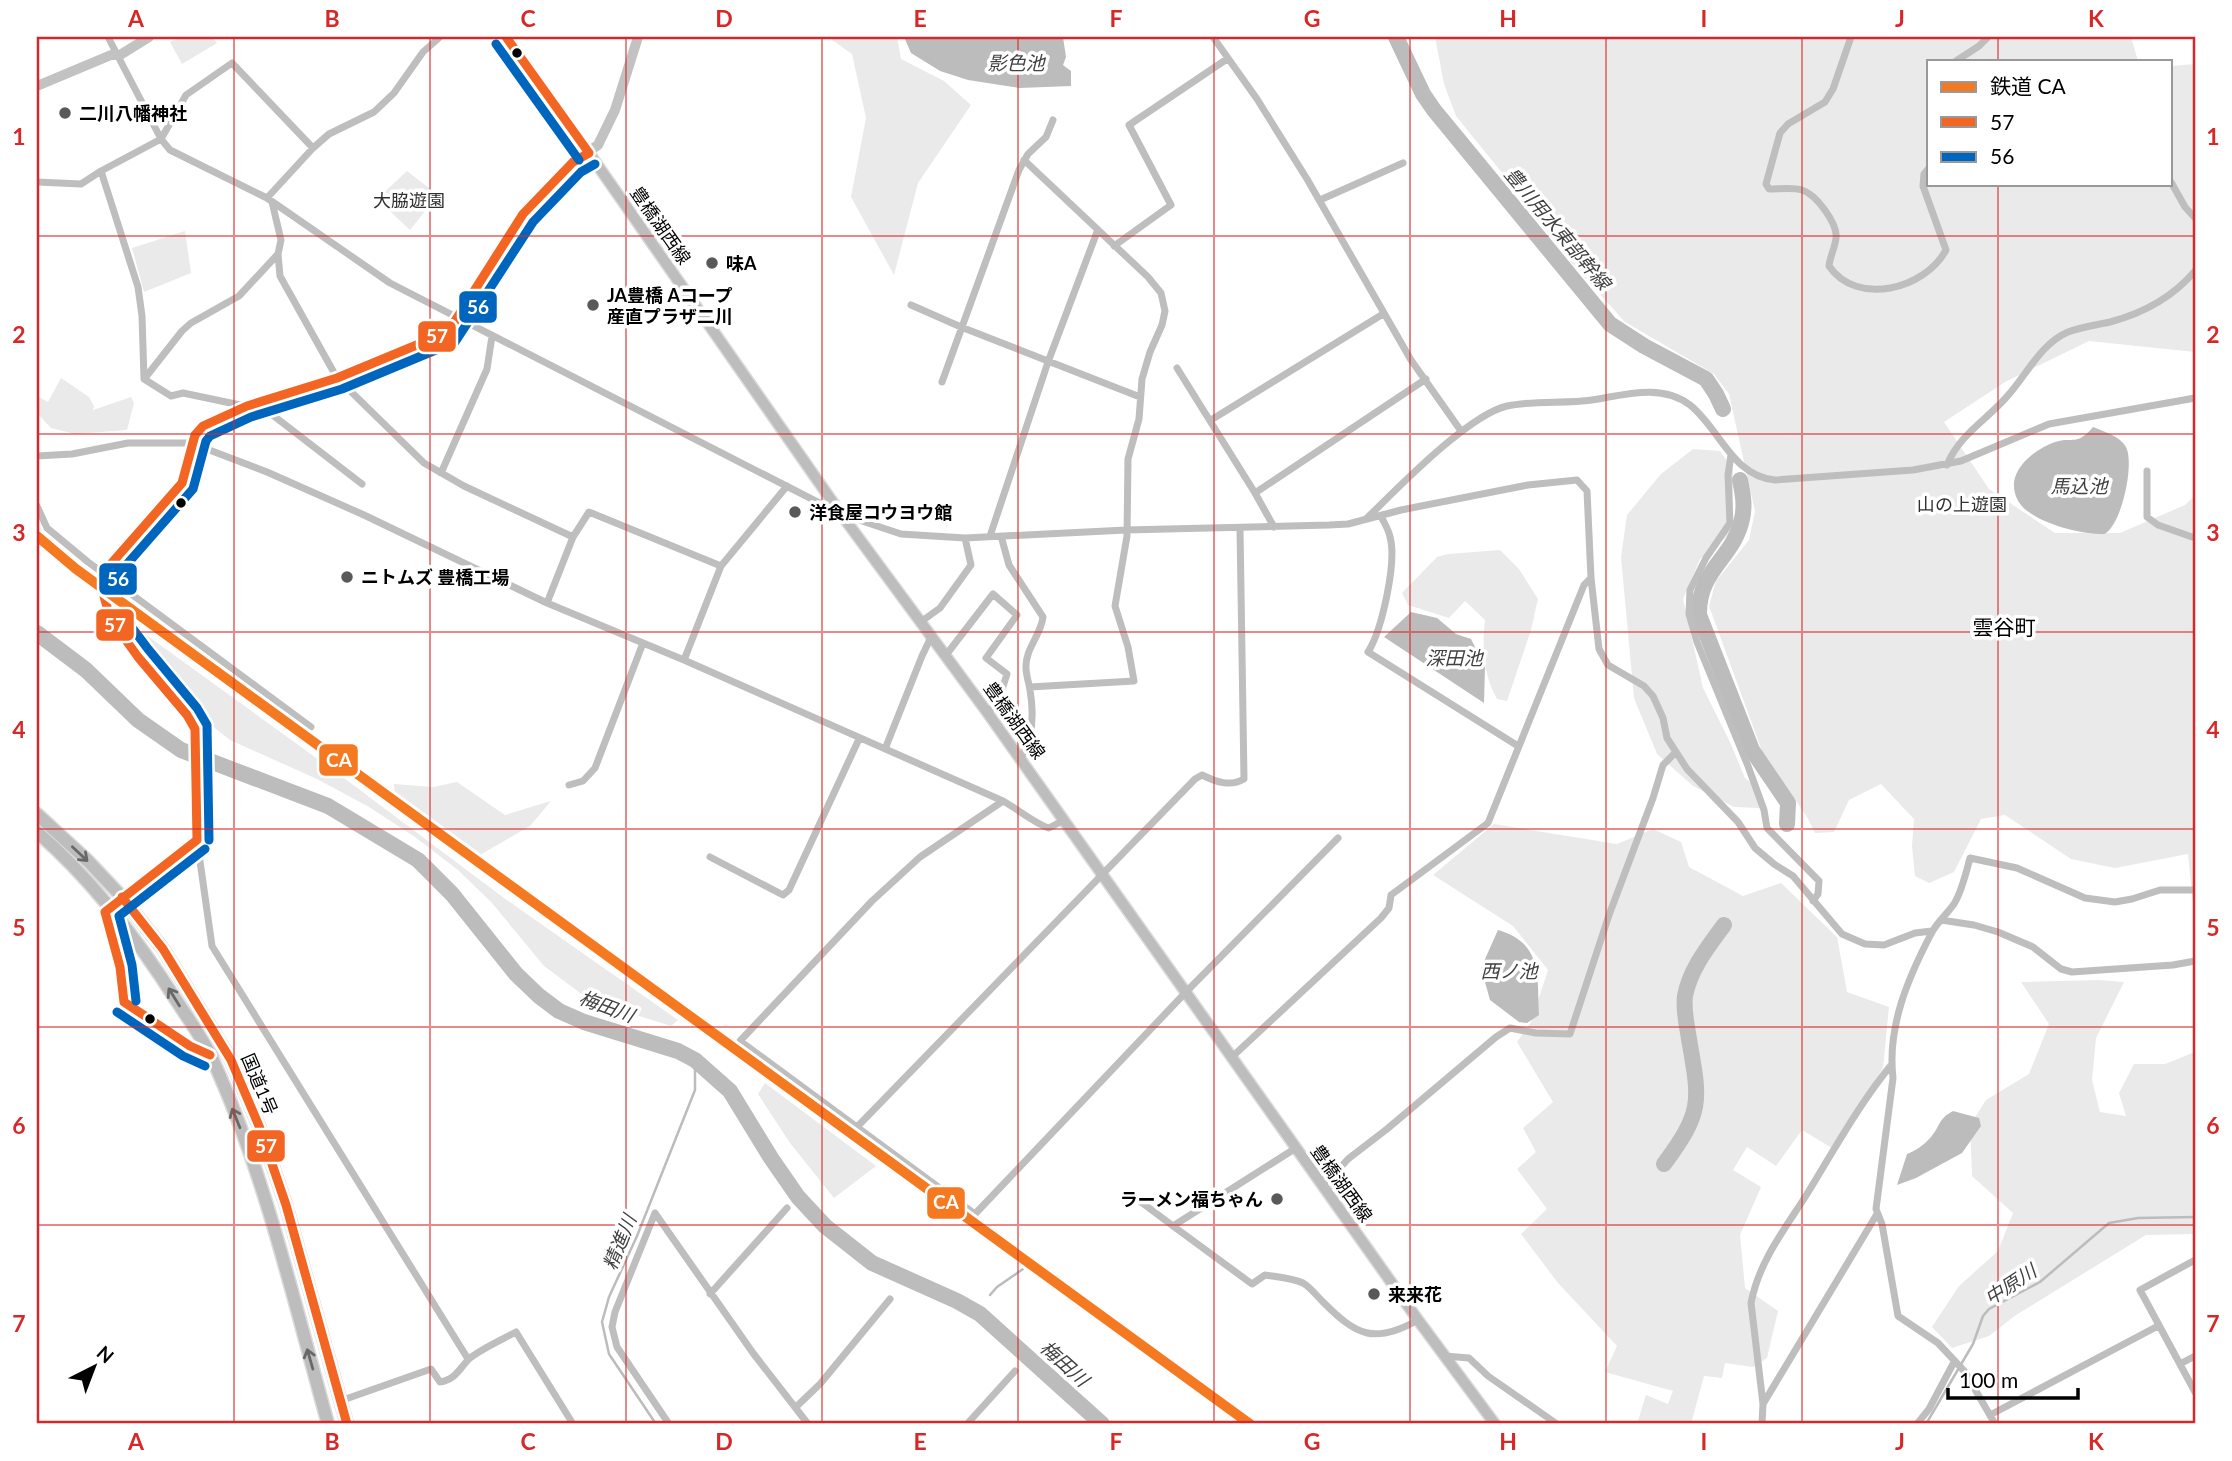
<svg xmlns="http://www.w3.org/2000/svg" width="2232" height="1461" font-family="Lato,'Noto Sans JP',sans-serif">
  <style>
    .green { fill: #eaeaea }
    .water { fill: #bcbcbc }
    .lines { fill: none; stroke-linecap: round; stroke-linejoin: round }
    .stream { stroke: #bcbcbc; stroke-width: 2.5 }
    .river { stroke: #bcbcbc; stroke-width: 16 }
    .primary-casing { stroke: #dbdbdb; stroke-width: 13 }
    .highway-casing { stroke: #dbdbdb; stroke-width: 15 }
    .street { stroke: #bebebe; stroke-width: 7 }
    .secondary { stroke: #c2c2c2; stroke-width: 10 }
    .primary { stroke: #bdbdbd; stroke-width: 10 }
    .highway { stroke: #bdbdbd; stroke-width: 12 }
    .bus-1-casing { stroke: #fff; stroke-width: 14 }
    .bus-2-casing { stroke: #fff; stroke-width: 14 }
    .bus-1 { stroke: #f26522; stroke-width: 9 }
    .bus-2 { stroke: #0065bd; stroke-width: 9 }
    .rail-1-casing { stroke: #fff; stroke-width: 16 }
    .rail-1 { stroke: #f47921; stroke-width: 10 }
    .oneway { stroke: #686868 }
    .grid { fill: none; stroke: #d62828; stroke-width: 2; stroke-opacity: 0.55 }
    .bus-dot { fill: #000; stroke: #fff; stroke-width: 2.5 }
    .poi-dot { fill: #595959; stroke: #fff; stroke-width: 2.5 }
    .labels { text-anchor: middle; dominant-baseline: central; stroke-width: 7; stroke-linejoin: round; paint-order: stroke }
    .poi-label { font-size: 18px; font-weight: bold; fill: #000; stroke: #fff; text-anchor: start }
    .park-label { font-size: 18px; fill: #303030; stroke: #fff }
    .street-label { font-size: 18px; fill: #000; stroke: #fff }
    .water-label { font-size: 19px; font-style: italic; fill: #414141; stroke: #fff }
    .quarter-label { font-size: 21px; fill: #000; stroke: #fff }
    .line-badge { stroke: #fff; stroke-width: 2.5 }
    .badge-label { font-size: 19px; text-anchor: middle; font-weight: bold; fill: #fff }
    .neatline { fill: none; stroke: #d62828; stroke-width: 2.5 }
    .grid-label { font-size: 23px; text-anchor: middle; font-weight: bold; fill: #d62828 }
  </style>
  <rect width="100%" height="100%" fill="#fff"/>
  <path class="green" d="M181,37H212L217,43L182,64L170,42Z
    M828,37H897L901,59L944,81L971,105L918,183L894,275L851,197L866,118L852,54Z
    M1435,37H2131L2138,61H1929V184H2171V66L2195,64V352L2089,341L2005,382L1944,422L1989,489L2055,533H2120L2185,505L2195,495V925L2188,854L2115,868L2071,859L2005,815L1981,819L1954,872L1929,883L1915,876L1912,846L1914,819L1881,784L1849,800L1834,832L1815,833L1807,817L1762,751L1709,606L1716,581L1749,540L1755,511L1729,394L1714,374L1625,322L1563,253L1532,210L1456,116L1444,84Z
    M407,171L438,195L410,230L377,199Z
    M185,231L191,273L144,292L132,248Z
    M61,378L89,397L94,406L93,410L131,397L134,403L127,430L75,434L51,428L37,413V396L48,402Z
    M1693,449L1720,451L1733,469V531L1700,559L1683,599L1703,688L1730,742L1745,778L1757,787L1760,808L1734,807L1693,786L1657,754L1634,698L1621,557L1627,515L1661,474Z
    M1500,550L1519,569L1538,599L1531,630L1507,701L1497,699C1483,674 1482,648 1485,620L1465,601L1449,618L1408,605L1402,593L1437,557L1448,554Z
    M127,621L344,778L504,898L678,1020L671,1026L591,1001L544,966L492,903L458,870L415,837L369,807L317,779L230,740L193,711L130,632L125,625Z
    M457,782L505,815L551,801L530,826L480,855L395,796L394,784L433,787Z
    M1494,824L1617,844L1653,829L1681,842L1689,867L1743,896L1781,883L1837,937L1847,992L1889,1007L1883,1068L1832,1148L1802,1130L1776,1166L1747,1147L1733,1170L1761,1187L1740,1235L1745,1288L1778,1311L1767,1358L1753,1367L1725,1363L1722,1378L1704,1376L1691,1424H1637L1646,1395L1668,1404L1673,1391L1605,1372L1617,1346L1558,1283L1521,1234L1547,1209L1517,1169L1536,1152L1523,1128L1553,1102L1517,1042L1531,1022L1548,970L1513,926L1433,875Z
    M2099,980L2124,982L2096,1038L2092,1080L2100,1112L2126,1116L2119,1093L2134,1064H2165L2195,1052V1234L2146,1235L2016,1315L1989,1336L1952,1348L1932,1327L1959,1286L1998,1251L2013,1213L1972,1176L1970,1125L1986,1100L2029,1074L2049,1024L2021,982Z
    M765,1083L876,1166L834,1198L790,1143L758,1094Z"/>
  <path class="water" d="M904,37H1063L1066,57L1063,65L1071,71V86L1019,88L968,80L940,71L911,53Z
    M2093,427C2105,432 2120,436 2126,447C2135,464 2121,527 2104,534C2080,534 2045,525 2026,510C2018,504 2013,493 2014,482C2017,463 2038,448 2055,442C2072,436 2076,447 2093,427Z
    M1411,612L1437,618L1456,634L1471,639L1485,667L1484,703L1384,637Z
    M1498,930C1543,943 1537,976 1539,1015L1527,1023L1519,1022L1490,1000L1481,968Z
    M1953,1111L1979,1118L1981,1126L1962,1153L1916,1178L1897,1185L1907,1154C1917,1150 1924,1145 1931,1137C1941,1125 1938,1119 1953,1111Z"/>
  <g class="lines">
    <path class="stream" d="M990,1295L997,1287L1023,1269
      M656,1424L609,1354L602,1322L609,1297L637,1236L695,1090V1060
      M1926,1424L1973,1344L1983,1316L1989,1309L2040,1282L2109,1223L2138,1218L2195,1217"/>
    <path class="river" d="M1396,37L1423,94L1434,110L1610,324L1644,346L1706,379L1716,394L1723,409
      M1740,480C1743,494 1745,506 1742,519C1734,558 1698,569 1699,615L1752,750L1788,803L1787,824
      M37,633L86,670L138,720L181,750L328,806L418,860L452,894L516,974L539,996L559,1011L584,1022L678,1051L695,1060L730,1091L771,1158L798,1197L825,1226L872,1263L957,1301L980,1314L1102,1424
      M1664,1164C1703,1111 1700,1102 1689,1039C1687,1025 1683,1010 1685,996C1690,969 1708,947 1724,925"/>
    <defs>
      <path id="primary" d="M506,37L589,153L841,514L987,712L1418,1320L1495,1424"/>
      <path id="highway" d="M37,814L88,861L122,897L163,949L231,1060L259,1126L286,1205L347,1424
        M37,832C93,880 138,940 178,1003C189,1020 202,1038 211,1056C265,1173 294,1302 328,1424"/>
    </defs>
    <use href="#primary" class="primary-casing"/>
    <use href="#highway" class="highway-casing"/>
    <path class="street" d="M108,37L161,139L170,150L267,198L390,283L841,514L901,534L965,538L1126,530L1329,525L1348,524L1401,510L1528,485L1577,480L1587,491L1591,578L1599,649L1608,665L1644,686L1653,696L1663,718L1667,738L1687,769L1738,822L1755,848L1774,864L1793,876L1842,934L1865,944L1884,945L1915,933L1932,931
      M1213,37L1257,99L1307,179L1411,360L1461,431
      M1851,37L1833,89L1825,102L1788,124L1780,133L1766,184L1769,189C1779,189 1793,187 1802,190C1816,194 1838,224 1836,238C1835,248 1830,256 1829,266C1857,307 1925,289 1946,250L1923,186L1924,174L1929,168
      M1956,61L1979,46L1988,37
      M1024,160L1148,277L1161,293L1165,311L1162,325L1150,352L1142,379L1139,419L1128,459L1127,536L1115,606L1128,647L1134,681L1030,687
      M101,171L161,139L186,95L232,63L313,148
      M37,182L81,184L101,171L138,287L142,316L144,379L171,396L183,393L245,406
      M2171,182L2185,207L2195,218
      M267,198L313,148L329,134L374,112L394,93L423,52L440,37
      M1320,200L1403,163
      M272,202L281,240L278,254L280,276L337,378L424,463L464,486L573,537
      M1114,246L1171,205L1129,125L1227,59
      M911,305L961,327L1140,397
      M1177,368L1255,493L1274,527
      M145,378L182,331L191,323L239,296L278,254
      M942,382L1019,170L1028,154L1046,137L1053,120
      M257,403L362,484
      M1211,420L1383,314
      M1731,455L1728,475L1730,523L1706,558L1690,590L1689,614L1697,642L1748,766L1764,810L1767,828L1819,881L1818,894L1813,901
      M37,456L72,454L128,443H191L267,472L364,515L547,603L684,660L1003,801C1016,808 1037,825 1049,828L1064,820
      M1947,465C1960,433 1989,419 2010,393C2028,372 2042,343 2068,332C2081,327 2096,325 2110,322C2144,313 2172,298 2195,271
      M2147,471V517L2158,525L2195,538
      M441,473L487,369L492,336
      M1255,493L1426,379
      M37,506L47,528L88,562L311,727
      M1381,516C1384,523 1389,530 1390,537C1397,562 1382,630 1368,652L1518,746
      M1367,518C1397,489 1468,415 1507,406C1535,400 1564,404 1592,400C1624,395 1661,383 1690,405C1720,429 1733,477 1775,480L1913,470L1961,461L2049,424L2195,398
      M990,536L1048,362L1097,232
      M1001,536L1009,565L1043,617C1041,635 1025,649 1026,668C1026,675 1029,683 1030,690C1034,713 1033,738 1021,758
      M105,575C96,632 168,684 195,729L197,840L212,946L468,1359
      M547,603L573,537L589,512L721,566
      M922,621L940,608L971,565L965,538
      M946,655L993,594L1017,615L986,658L1007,674L997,705L987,712
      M684,660L721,566L787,486
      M885,749L922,656L932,635
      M569,785L583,781L595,768L643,643
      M1003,801L920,857L872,901L740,1041L975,1214L1186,992L1338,838
      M710,857L783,895L789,890L859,739
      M110,907L180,856L197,840
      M1941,920L1974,925L1998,932L2033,947L2061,969L2072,972L2173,965L2195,961
      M1232,1057L1381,918L1389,908L1391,895L1488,823L1584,585L1591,578
      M857,1127L1195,779L1202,775C1216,782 1230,787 1244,779L1240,528
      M1296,1148L1173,1226L1252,1284L1265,1275C1277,1277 1292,1278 1303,1283C1310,1287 1317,1296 1323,1302C1356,1335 1374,1345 1418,1320
      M1324,1186L1348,1159L1387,1129L1496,1037L1510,1028L1536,1033L1570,1034L1609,915L1653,798L1663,765L1675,753
      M1129,1193L1173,1226
      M655,1213L753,1353L808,1424
      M655,1213L615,1312L612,1327L617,1347L669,1424
      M2195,1260L2140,1290L2195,1392
      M710,1294L787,1208
      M1445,1356L1469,1358L1488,1376L1557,1424
      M2180,1364L2195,1356
      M340,1401L431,1369L440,1382C456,1380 460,1367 470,1358C483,1348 501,1340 516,1332L573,1424
      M1763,1404L1877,1214
      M796,1407L820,1384L890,1299
      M1990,1415L2158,1326
      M967,1424L1015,1371
      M1762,1424L1763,1404L1751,1303C1759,1261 1785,1229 1807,1194C1834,1150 1859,1104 1892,1064
      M1917,1424L1929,1409L1954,1362
      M1995,1424L1965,1372L1938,1343L1898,1316L1882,1224L1876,1209L1893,1078C1887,1027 1908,978 1931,934C1936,923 1947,914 1954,904C1962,891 1966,873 1970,858L2017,868L2085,898L2115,902L2132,899L2160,890H2195"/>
    <path class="secondary" d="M37,86L111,55H120L149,37
      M105,575L110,565L182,483L191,443L203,426L247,406L337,378L448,332L523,214L573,162L598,145L615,110L638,37"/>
    <use href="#primary" class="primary"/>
    <use href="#highway" class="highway"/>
    <defs>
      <path id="bus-1" d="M506,37L589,153
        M197,840L195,729L187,715L138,657L110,618L104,596V583L110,565L182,483L195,435L203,426L247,406L337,378L448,332L523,214L573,162L589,153
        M122,897L163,949L231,1060L259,1126L286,1205L347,1424
        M124,1002L120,967L105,912L197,840
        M124,1002L190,1046L210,1055"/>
      <path id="bus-2" d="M496,44L579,160
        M209,840L207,725L197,708L148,649L121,613L116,594V585L121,571L193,489L206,441L210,436L251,417L342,389L455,342L533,222L581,172L595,164
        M136,1001L132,965L119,916L205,849
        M117,1012L183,1056L205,1066"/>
    </defs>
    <use href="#bus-1" class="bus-1-casing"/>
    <use href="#bus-2" class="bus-2-casing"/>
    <use href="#bus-1" class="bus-1"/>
    <use href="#bus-2" class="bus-2"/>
    <defs>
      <path id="rail-1" d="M37,536L76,569L1250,1424"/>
    </defs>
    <use href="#rail-1" class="rail-1-casing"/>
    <use href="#rail-1" class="rail-1"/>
  </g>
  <defs><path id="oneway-shaft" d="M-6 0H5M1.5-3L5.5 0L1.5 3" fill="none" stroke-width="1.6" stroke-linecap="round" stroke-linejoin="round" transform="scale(1.75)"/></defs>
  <g class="oneway">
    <use href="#oneway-shaft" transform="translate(80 854) rotate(43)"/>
    <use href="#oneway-shaft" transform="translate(174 997) rotate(-122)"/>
    <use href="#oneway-shaft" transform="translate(236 1118) rotate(-112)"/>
    <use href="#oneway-shaft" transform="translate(310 1359) rotate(-106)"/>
  </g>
  <path class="grid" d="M234,37V1424M430,37V1424M626,37V1424M822,37V1424M1018,37V1424M1214,37V1424M1410,37V1424M1606,37V1424M1802,37V1424M1998,37V61M1998,184V1424M37,236H2195M37,434H2195M37,632H2195M37,829H2195M37,1027H2195M37,1225H2195"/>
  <g class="bus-dot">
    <circle cx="517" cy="53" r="6"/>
    <circle cx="181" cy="503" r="6"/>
    <circle cx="150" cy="1019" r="6"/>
  </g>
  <g class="poi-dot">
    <circle cx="65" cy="113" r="7"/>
    <circle cx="712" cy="263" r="7"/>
    <circle cx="593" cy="305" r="7"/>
    <circle cx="795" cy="512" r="7"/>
    <circle cx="347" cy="577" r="7"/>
    <circle cx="1277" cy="1199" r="7"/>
    <circle cx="1374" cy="1294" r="7"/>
  </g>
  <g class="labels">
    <g class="poi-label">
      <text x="79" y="113">二川八幡神社</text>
      <text x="726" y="263">味A</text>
      <text x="607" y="295">JA豊橋 Aコープ<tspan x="607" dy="21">産直プラザ二川</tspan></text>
      <text x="809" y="512">洋食屋コウヨウ館</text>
      <text x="361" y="577">ニトムズ 豊橋工場</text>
      <text x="1263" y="1199" text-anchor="end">ラーメン福ちゃん</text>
      <text x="1388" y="1294">来来花</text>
    </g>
    <g class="park-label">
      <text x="409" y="200">大脇遊園</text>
      <text x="1962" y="504">山の上遊園</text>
    </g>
    <g class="street-label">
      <text transform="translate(661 225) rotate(55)">豊橋湖西線</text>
      <text transform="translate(1015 720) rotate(54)">豊橋湖西線</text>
      <text transform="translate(260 1084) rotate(67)">国道1号</text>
      <text transform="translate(1342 1183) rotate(54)">豊橋湖西線</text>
    </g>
    <g class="water-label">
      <text x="1016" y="62">影色池</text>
      <text transform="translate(1558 228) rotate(50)">豊川用水東部幹線</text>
      <text x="2079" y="485">馬込池</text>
      <text x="1454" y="657">深田池</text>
      <text x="1509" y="970">西ノ池</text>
      <text transform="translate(607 1006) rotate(20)">梅田川</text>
      <text transform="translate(619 1242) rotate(-68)">精進川</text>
      <text transform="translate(2010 1284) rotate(-33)">中原川</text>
      <text transform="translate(1065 1363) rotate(42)">梅田川</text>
    </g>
    <g class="quarter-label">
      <text x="2004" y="626">雲谷町</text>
    </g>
  </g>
  <g class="line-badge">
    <rect x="458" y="290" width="40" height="34" rx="7" fill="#0065bd"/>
    <rect x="417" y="320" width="40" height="33" rx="7" fill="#f26522"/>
    <rect x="98" y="562" width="40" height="34" rx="7" fill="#0065bd"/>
    <rect x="95" y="608" width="40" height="34" rx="7" fill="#f26522"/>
    <rect x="318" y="743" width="41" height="34" rx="7" fill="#f47921"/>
    <rect x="246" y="1129" width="40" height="34" rx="7" fill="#f26522"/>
    <rect x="926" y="1186" width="40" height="34" rx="7" fill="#f47921"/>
  </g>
  <g class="badge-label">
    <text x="478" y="314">56</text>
    <text x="437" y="343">57</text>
    <text x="118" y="586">56</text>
    <text x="115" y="632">57</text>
    <text x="339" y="767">CA</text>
    <text x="266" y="1153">57</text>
    <text x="946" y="1209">CA</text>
  </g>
  <rect width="2232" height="1461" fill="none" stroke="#ffffff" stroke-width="77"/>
  <rect x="1927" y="60" width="245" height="126" fill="#ffffff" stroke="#999999" stroke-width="2"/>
  <rect x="1941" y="82" width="35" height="10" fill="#f47921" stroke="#999999" stroke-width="2"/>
  <text x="1990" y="94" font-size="21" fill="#000000">鉄道 CA</text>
  <rect x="1941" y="117" width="35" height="10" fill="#f26522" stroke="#999999" stroke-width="2"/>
  <text x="1990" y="130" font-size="21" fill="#000000">57</text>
  <rect x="1941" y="152" width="35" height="10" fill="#0065bd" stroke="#999999" stroke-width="2"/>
  <text x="1990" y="164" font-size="21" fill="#000000">56</text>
  <g transform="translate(94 1367) rotate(42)" stroke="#ffffff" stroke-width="5" paint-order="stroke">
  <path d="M0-5L12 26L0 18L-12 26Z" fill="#000000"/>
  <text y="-10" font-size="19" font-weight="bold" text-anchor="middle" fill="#000000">N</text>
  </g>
  <path d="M1948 1388v10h130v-10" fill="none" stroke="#000000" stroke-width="3.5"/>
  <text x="1959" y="1388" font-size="21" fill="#000000" stroke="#ffffff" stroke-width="5" paint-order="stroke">100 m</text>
  <rect x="38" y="38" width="2156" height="1384" class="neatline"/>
  <g class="grid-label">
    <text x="136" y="27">A</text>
    <text x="332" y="27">B</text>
    <text x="528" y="27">C</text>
    <text x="724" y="27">D</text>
    <text x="920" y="27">E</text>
    <text x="1116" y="27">F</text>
    <text x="1312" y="27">G</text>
    <text x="1508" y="27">H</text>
    <text x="1704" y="27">I</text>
    <text x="1900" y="27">J</text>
    <text x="2096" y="27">K</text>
    <text x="19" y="145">1</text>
    <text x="2213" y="145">1</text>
    <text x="19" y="343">2</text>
    <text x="2213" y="343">2</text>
    <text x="19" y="541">3</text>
    <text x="2213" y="541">3</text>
    <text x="19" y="738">4</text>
    <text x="2213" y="738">4</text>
    <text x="19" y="936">5</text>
    <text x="2213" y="936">5</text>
    <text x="19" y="1134">6</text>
    <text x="2213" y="1134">6</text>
    <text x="19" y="1332">7</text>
    <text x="2213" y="1332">7</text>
    <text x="136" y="1450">A</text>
    <text x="332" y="1450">B</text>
    <text x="528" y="1450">C</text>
    <text x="724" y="1450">D</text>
    <text x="920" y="1450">E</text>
    <text x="1116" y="1450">F</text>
    <text x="1312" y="1450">G</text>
    <text x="1508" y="1450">H</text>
    <text x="1704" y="1450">I</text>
    <text x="1900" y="1450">J</text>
    <text x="2096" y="1450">K</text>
  </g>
</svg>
